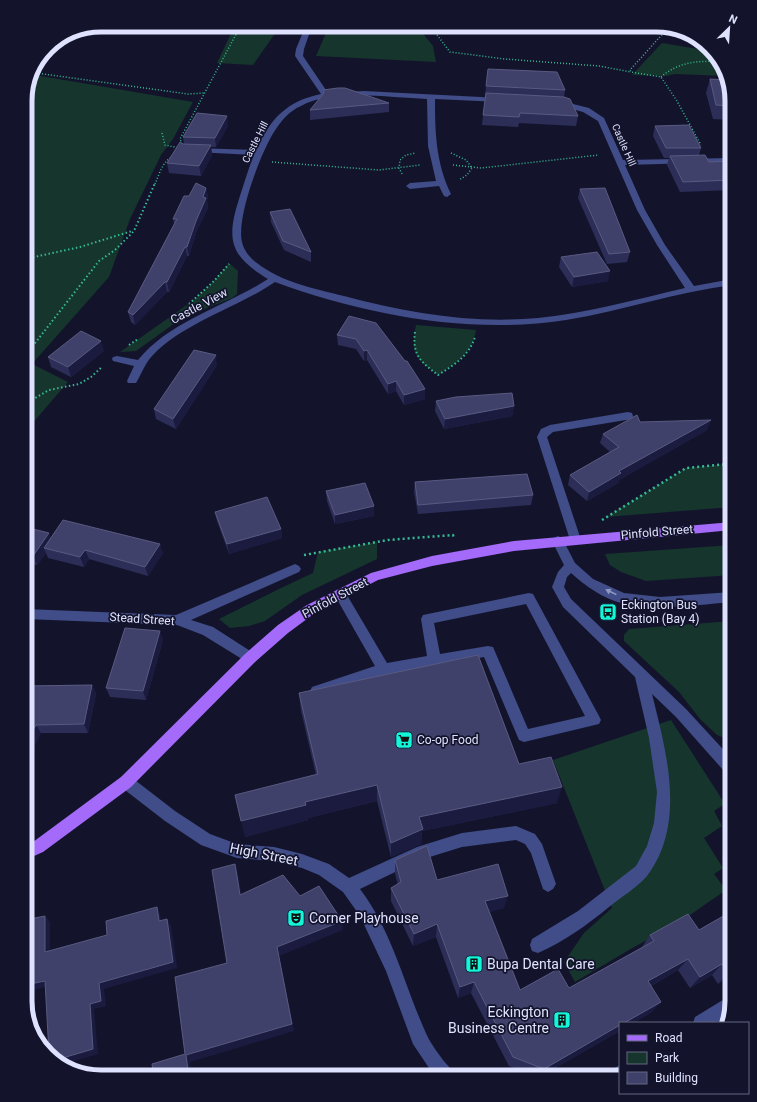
<svg xmlns="http://www.w3.org/2000/svg" width="757" height="1102" font-family="Roboto,sans-serif">
  <style>
    .green { fill: #16352d }
    .lines { fill: none; stroke-linecap: round; stroke-linejoin: round }
    .path-far2 { stroke: #36ba95; stroke-width: 1.5; stroke-dasharray: 1 2; stroke-linecap: butt }
    .path-far1 { stroke: #36ba95; stroke-width: 2; stroke-dasharray: 1.5 2.5; stroke-linecap: butt }
    .path { stroke: #36ba95; stroke-width: 2.5; stroke-dasharray: 2 3; stroke-linecap: butt }
    .minor { fill: #404d88; fill-rule: evenodd }
    .major { fill: #a46af9; fill-rule: evenodd }
    .wall { fill: #2c2e58 }
    .shaded-wall { fill: #1a1b3f }
    .building { fill: #40416a; stroke: #595a81 }
    .oneway { fill: #9098c3 }
    .labels { text-anchor: middle; dominant-baseline: central; stroke-width: 3.5; stroke-linejoin: round; paint-order: stroke }
    .far-street-label { font-size: 10px; fill: #dfe2fe; stroke: #13142c }
    .street-label { font-size: 12px; fill: #dfe2fe; stroke: #13142c }
    .poi-label { font-size: 12px; fill: #dfe2fe; stroke: #13142c; text-anchor: start }
    .near-street-label { font-size: 14px; fill: #dfe2fe; stroke: #13142c }
    .near-poi-label { font-size: 14px; fill: #dfe2fe; stroke: #13142c; text-anchor: start }
    .rim { fill: none; stroke: #dfe2fe; stroke-width: 5 }
  </style>
  <rect width="100%" height="100%" fill="#13142c"/>
  <path class="green" d="M235,25H281L253,65L217,63Z
    M328,25H416L433,46L436,62L316,56L329,26Z
    M662,43L710,51L722,63L725,76L675,74L666,76L632,75Z
    M35,75L193,102L173,139L161,155L130,219L109,277L32,364L68,382L25,432V97Z
    M229,263L238,271L237,294L232,298L182,318L136,351L120,352L194,300L214,281Z
    M416,325L476,330C473,353 456,364 438,375C414,358 411,354 416,325Z
    M728,464L732,466V507L606,517L686,468Z
    M377,542V559L302,595L265,621L249,626L230,628L219,619L281,588L313,573L318,552Z
    M732,545V575L646,581L621,572L610,565L605,554Z
    M732,621V741L717,735L700,719L679,692L624,641V635L629,629Z
    M671,720L725,804L714,811L722,826L704,838L723,868L714,874L726,890L677,924L634,947L575,982L564,962L584,933L612,908L553,760Z"/>
  <g class="lines">
    <path class="path-far2" d="M426,25L434,31L450,52L505,59L599,66L631,72
      M668,28L630,70L631,72L661,77L677,101L701,145
      M36,73L188,94L204,93
      M661,77C678,62 699,60 721,62
      M162,133L165,145L179,148
      M182,144L180,139L241,25
      M451,153L466,160L472,168L467,175L459,180
      M272,162L379,170L420,165
      M453,165L481,168L599,155
      M402,174L399,168L400,160L406,155L416,153
      M155,184C159,175 162,162 172,157"/>
    <path class="path-far1" d="M25,259L80,247L132,231
      M189,304L214,281L229,264
      M415,332C412,355 421,362 438,375C454,365 469,356 475,337
      M129,345L138,339
      M25,356L99,261L115,250L134,231L155,183
      M25,404L49,390L79,384L91,377L102,367"/>
    <path class="path" d="M602,520L686,468L728,464L732,466
      M304,555L388,540L453,535L454,539"/>
    <path class="minor" d="M306,25L312,26L304,49L303,56L328,93L364,91L500,98L504,100L500,102L435,99C435,133 436,163 451,194L447,197L444,196L439,186L410,189L406,186L410,183L436,181L428,146L427,99C391,98 333,88 301,106C289,111 281,121 274,132C261,152 236,218 242,242C244,251 250,258 257,263C281,282 315,289 344,296C407,313 473,324 538,318C588,313 637,299 685,288L657,245L637,210L598,121L583,112L554,104L553,102L557,100L589,108L604,118L623,160L732,158V162L625,165L645,210L665,245L694,286L732,279V285C676,292 622,311 566,320C471,335 365,315 275,282C237,308 185,322 153,355C145,363 142,373 136,383H128L127,381L134,366L113,361L112,359L113,357L117,356L138,360C171,320 225,307 268,279C230,256 226,240 239,199C244,184 248,169 254,155L195,152L191,150L195,148L256,150C270,119 287,101 321,94L295,56L296,49Z
      M727,120H732V131L728,129L726,122Z
      M628,412L632,413L633,416L632,419L553,432L547,437L581,540L579,543L575,545L571,543L537,437L541,429L550,425Z
      M558,536L562,538L575,563L593,579L624,593L660,597L732,592V602C696,605 657,611 621,603C604,599 584,585 571,573L567,577L564,587L571,599L686,709L732,759V771L729,772L724,771L676,717L652,694C666,751 687,823 647,876C639,886 620,898 609,907C588,924 564,942 538,953L532,951L530,945L532,939L578,911L636,866L647,846L654,823L657,792L649,738L635,677L563,607L552,587L558,572L564,565L552,541L554,538Z
      M295,564L299,566L301,569L299,572L191,620L213,627L255,654L257,658L255,662L250,664L203,635L177,625L25,619V609L176,615Z
      M340,589L344,590L387,663L427,656L421,619L423,615L529,593L533,594L599,716L601,720L599,724L524,742L519,740L484,657L384,675L317,697L312,695L310,691L312,687L375,666L334,594L336,590ZM526,604L585,716L528,729L493,647L488,646L440,654L434,623Z
      M126,775L131,777L175,811L210,834L237,844L274,847L302,854L329,864L349,878L417,847L462,833L516,826L535,834L542,844L556,884L553,889L548,892L543,889L531,853L525,844L516,840L462,847L420,860L360,889C392,931 404,984 425,1031C429,1041 437,1052 443,1060C448,1066 453,1070 456,1077H435L413,1044L386,971L360,916L343,892L319,875L302,868L274,861L237,858L201,845L165,821L121,787L119,782L121,777Z
      M731,995L732,1001L728,1015L716,1023H693L695,1017Z
      M620,1065V1077H606L609,1071Z"/>
    <path class="major" d="M732,522V530L514,551L432,566L378,580L315,613L288,633L255,662L131,787L43,852L25,860V845L33,842L121,777L245,654L278,625L307,605L371,573L432,556L514,541Z"/>
  </g>
  <path class="wall" d="M710,79L732,101V120L713,119L706,93Z
    M486,86L565,90L564,97L578,116L576,126L519,123L518,127L482,125Z
    M323,90L389,103V112L310,120V110L323,94Z
    M228,126L216,147H211L212,155L201,176L169,173L167,163L184,144L183,137Z
    M655,126L701,148L699,155L709,162L732,161V190L680,192L667,165L669,158H664L653,136Z
    M206,188L208,197L207,200L208,208L197,230L189,256H187L169,292H167L135,325L131,322L128,312L174,224L173,219L189,196Z
    M580,189L630,252L627,262L607,264L578,198Z
    M270,212L311,252V262L284,250L271,222Z
    M561,257L608,281L572,287L559,267Z
    M349,316L425,389V399L404,405L396,391L388,394L367,360L364,361L356,349L338,345L337,335Z
    M104,351L71,377L51,367L48,357Z
    M217,365L176,429L156,419L154,409Z
    M436,401L514,406L512,416L444,429L435,411Z
    M640,422L707,430L619,480L618,483L587,501L568,485L570,475L610,452L600,443L603,434Z
    M415,482L533,495L531,505L418,514L414,492Z
    M326,491L374,506V516L335,524L327,501Z
    M215,512L281,529L282,538L229,554L217,521Z
    M25,527L51,538L163,553L148,576L89,559L84,567L48,558L46,553L37,565L25,562Z
    M163,640L146,700L110,697L106,688Z
    M92,685L96,694L88,733H41L34,746H25V686Z
    M299,693L519,764L557,803L422,831L421,844L391,857L377,801L308,818V820L245,837L316,775L301,711Z
    M732,844V874L722,858Z
    M395,860L437,880L504,908L489,912L520,990L569,988L642,947L650,935L699,930L729,913L725,909L732,900V975L718,984L712,975L690,988L678,970L651,986L652,1012L633,1023H620V1031L539,1077H537L509,1066L471,993L458,998L436,937L413,946L391,901V888L398,885L395,874Z"/>
  <path class="shaded-wall" d="M227,116L228,126L216,147L215,138Z
    M211,145L212,155L201,176L199,166Z
    M206,188L208,197L207,200L208,208L197,230L189,256L187,247Z
    M185,247L187,256L169,292L167,282Z
    M610,271L608,281L572,287L574,277Z
    M165,282L167,292L135,325L133,315Z
    M101,341L104,351L71,377L68,367Z
    M367,350V360L364,361V351Z
    M216,355L217,365L176,429L173,419Z
    M396,381V391L388,394V384Z
    M425,389V399L404,405V395Z
    M514,406L512,416L444,429L445,419Z
    M711,420L707,430L619,480L618,483L587,501L589,492L619,471Z
    M374,506V516L335,524V515Z
    M281,529L282,538L229,554L227,544Z
    M49,533L53,543L44,548L46,553L37,565L33,556Z
    M160,544L163,553L148,576L145,567Z
    M85,550L89,559L84,567L80,557Z
    M160,631L163,640L146,700L143,691Z
    M92,685L96,694L88,733L84,724Z
    M36,725L41,733L34,746L29,737Z
    M377,785V801L308,818V820L245,837L241,821L305,802Z
    M562,787L557,803L422,831L421,844L391,857V843L419,817Z
    M235,864L238,874L243,904L240,895Z
    M508,896L504,908L482,914L485,901Z
    M157,907L160,914L162,928L159,921Z
    M45,916L50,922V958L45,952Z
    M167,919L171,925L177,968L104,989L106,1006L94,1009L98,1054L61,1065L56,1060L90,1004L99,983Z
    M342,921L343,930L279,956L294,1031L190,1062L192,1077H189L186,1055L277,947Z
    M437,924L436,937L413,946L414,934Z
    M688,959L678,970L640,992L648,981Z
    M722,964L712,975L690,988L700,977Z
    M732,970V975L718,984L728,973Z
    M45,981L50,986L25,992V985Z
    M474,982L471,993L458,998L460,987Z
    M661,1002L652,1012L633,1023H624Z
    M620,1025V1031L539,1077L544,1069Z"/>
  <path class="building" d="M488,69L557,72L565,90L486,86Z
    M710,79L726,80L732,101V106L716,105Z
    M338,88H345L389,103L310,110L324,93L323,90Z
    M486,93L564,97L570,99L578,116L520,113L519,117L483,115Z
    M197,113L227,116L215,138L183,137Z
    M689,125L701,148H666L655,126Z
    M180,142L183,144L211,145L199,166L167,163Z
    M705,155L709,162L732,161V180L683,182L670,156Z
    M196,183L206,188L203,197L206,198L196,221L187,247H185L167,282H165L133,315L128,312L177,219H173L184,196H189Z
    M605,188L630,252L609,254L580,189Z
    M290,209L311,252L283,241L270,212Z
    M597,252L610,271L574,277L561,257Z
    M349,316L376,323L405,361H407L425,389L404,395L396,381L388,384L367,350L364,351L356,339L337,335Z
    M81,331L101,341L68,367L48,357Z
    M194,350L216,355L173,419L154,409Z
    M512,393L514,406L445,419L436,401L456,397Z
    M637,415L640,422L711,420L619,471L621,473L589,492L570,475L619,447L603,434Z
    M527,474L533,495L418,505L415,482Z
    M365,483L374,506L335,515L326,491Z
    M267,497L281,529L227,544L215,512Z
    M63,520L160,544L145,567L85,550L80,557L44,548Z
    M25,527L49,533L33,556L25,554Z
    M125,628L160,631L143,691L106,688Z
    M478,655L519,764L551,757L562,787L419,817L423,829L391,843L377,785L305,802L306,805L241,821L235,795L318,774L299,693Z
    M92,685L84,724L36,725L29,737H25V686Z
    M427,846L437,880L498,864L508,896L485,901L520,990L558,969L569,988L654,941L650,935L688,914L699,930L732,911V970L728,973L722,964L700,977L688,959L648,981L661,1002L624,1023H620V1025L544,1069L513,1057L474,982L460,987L437,924L414,934L391,888L401,882L395,860Z
    M235,864L240,895L283,875L300,896L319,886L342,921L277,947L292,1024L186,1055L189,1077H154L152,1064L185,1054L175,977L227,963L212,870Z
    M157,907L159,921L167,919L173,962L99,983L101,1001L90,1004L93,1049L56,1060L49,1053L45,981L25,985V920L45,916V952L107,935L106,921Z"/>
  <defs><path id="oneway-solid" d="M-6-.8H1V-3.2L6.5 0L1 3.2V.8H-6Z"/></defs>
  <use class="oneway" href="#oneway-solid" transform="translate(611 592) rotate(-154)"/>
  <defs>
    <symbol id="bus-square" viewBox="-11 -11 22 22"><rect x="-9" y="-9" width="18" height="18" rx="4" fill="#13f6da" stroke="#13142c"/><path d="M-5-6H5V4H4V6H2V4H-2V6H-4V4H-5ZM-3.5-4V0h7V-4ZM-3.5 1.2v1.5H-2V1.2ZM2 1.2v1.5H3.5V1.2Z" fill="#111"/></symbol>
    <symbol id="supermarket-square" viewBox="-11 -11 22 22"><rect x="-9" y="-9" width="18" height="18" rx="4" fill="#13f6da" stroke="#13142c"/><path d="M-6-5.5h2.5l.6 2H6L4.5 2H-2.5L-4.4-4H-6ZM-1.5 3.2a1.3 1.3 0 1 0 .1 0ZM3 3.2a1.3 1.3 0 1 0 .1 0Z" fill="#111"/></symbol>
    <symbol id="theatre-square" viewBox="-11 -11 22 22"><rect x="-9" y="-9" width="18" height="18" rx="4" fill="#13f6da" stroke="#13142c"/><path d="M-5-5.5Q0-4 5-5.5V0Q5 5 0 6Q-5 5-5 0ZM-3.3-2.5H-1v1.5H-3.3ZM1-2.5H3.3v1.5H1ZM-2.8 1Q0 5.5 2.8 1Z" fill="#111"/></symbol>
    <symbol id="building-square" viewBox="-11 -11 22 22"><rect x="-9" y="-9" width="18" height="18" rx="4" fill="#13f6da" stroke="#13142c"/><path d="M-4-6H4V6H1V3H-1V6H-4ZM-2.5-4.3h1.7v1.8h-1.7ZM.8-4.3h1.7v1.8H.8ZM-2.5-1h1.7V.8h-1.7ZM.8-1h1.7V.8H.8Z" fill="#111"/></symbol>
  </defs>
  <g fill-rule="evenodd">
    <use href="#bus-square" x="598" y="602" width="20" height="20"/>
    <use href="#supermarket-square" x="394" y="730" width="20" height="20"/>
    <use href="#theatre-square" x="286" y="908" width="20" height="20"/>
    <use href="#building-square" x="464" y="954" width="20" height="20"/>
    <use href="#building-square" x="552" y="1010" width="20" height="20"/>
  </g>
  <g class="labels">
    <g class="far-street-label">
      <text transform="translate(255 142) rotate(-63)">Castle Hill</text>
      <text transform="translate(624 145) rotate(66)">Castle Hill</text>
    </g>
    <g class="street-label">
      <text transform="translate(199 306) rotate(-28)">Castle View</text>
      <text transform="translate(657 532) rotate(-5)">Pinfold Street</text>
      <text transform="translate(335 598) rotate(-28)">Pinfold Street</text>
      <text transform="translate(142 619) rotate(4)">Stead Street</text>
    </g>
    <g class="poi-label">
      <text x="621" y="605">Eckington Bus<tspan x="621" dy="14">Station (Bay 4)</tspan></text>
      <text x="417" y="740">Co-op Food</text>
    </g>
    <g class="near-street-label">
      <text transform="translate(264 854) rotate(11)">High Street</text>
    </g>
    <g class="near-poi-label">
      <text x="309" y="918">Corner Playhouse</text>
      <text x="487" y="964">Bupa Dental Care</text>
      <text x="549" y="1012" text-anchor="end">Eckington<tspan x="549" dy="16">Business Centre</tspan></text>
    </g>
  </g>
  <path d="M0 0H757V1102H0ZM101 32H656A69 69 0 0 1 725 101V1001A69 69 0 0 1 656 1070H101A69 69 0 0 1 32 1001V101A69 69 0 0 1 101 32Z" fill="#13142c" fill-rule="evenodd"/>
  <path class="rim" d="M101 32H656A69 69 0 0 1 725 101V1001A69 69 0 0 1 656 1070H101A69 69 0 0 1 32 1001V101A69 69 0 0 1 101 32Z"/>
  <rect x="619" y="1022" width="130" height="72" fill="#13142c" stroke="#656680"/>
  <rect x="627" y="1035" width="20" height="6" fill="#a46af9" stroke="#656680"/>
  <text x="655" y="1042" font-size="12" fill="#dfe2fe">Road</text>
  <rect x="627" y="1052" width="20" height="12" fill="#16352d" stroke="#656680"/>
  <text x="655" y="1062" font-size="12" fill="#dfe2fe">Park</text>
  <rect x="627" y="1072" width="20" height="12" fill="#40416a" stroke="#656680"/>
  <text x="655" y="1082" font-size="12" fill="#dfe2fe">Building</text>
  <g transform="translate(729 28) rotate(25)" stroke="#13142c" stroke-width="3" paint-order="stroke">
  <path d="M0-3L7 15L0 10L-7 15Z" fill="#dfe2fe"/>
  <text y="-6" font-size="11" font-weight="bold" text-anchor="middle" fill="#dfe2fe">N</text>
  </g>
</svg>
